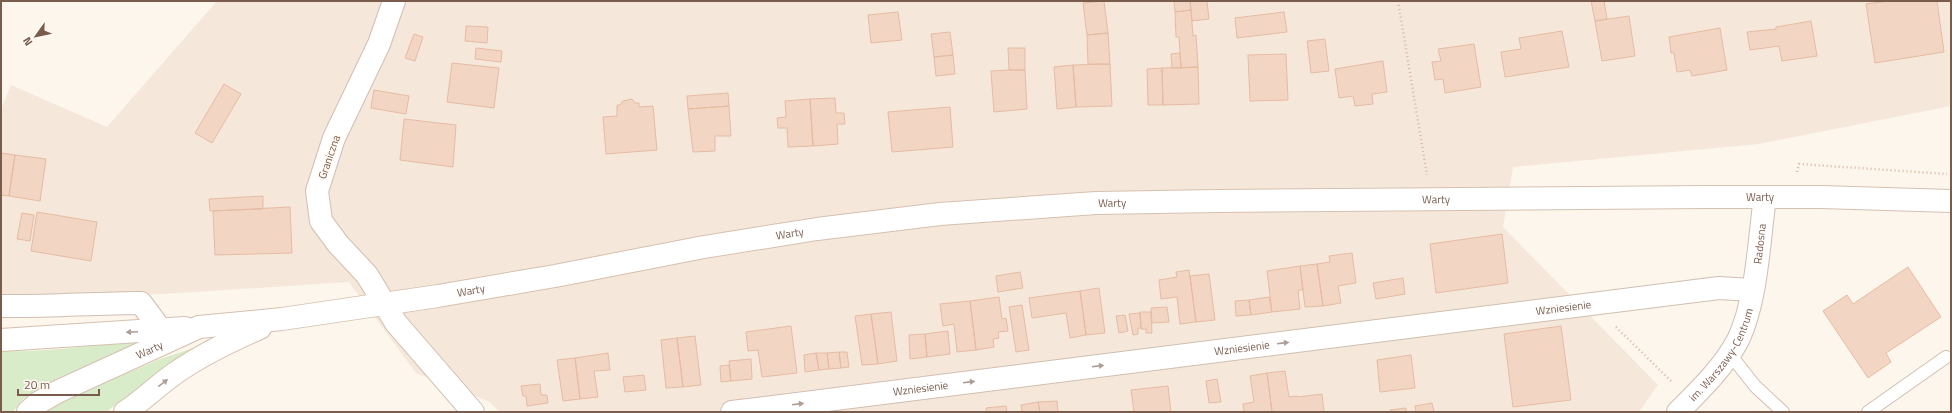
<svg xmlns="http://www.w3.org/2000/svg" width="1952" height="413" font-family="'Titillium Web',sans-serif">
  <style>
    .residential { fill: #f5e8da }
    .green { fill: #d8ecc9 }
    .building { fill: #f3d5c3; stroke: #e6bba3 }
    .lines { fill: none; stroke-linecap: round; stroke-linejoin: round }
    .lane-casing { stroke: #d1beb0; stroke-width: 14 }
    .street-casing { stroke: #d1beb0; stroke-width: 24 }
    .secondary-casing { stroke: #d6c0b0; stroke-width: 24 }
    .path { stroke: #d9b8a5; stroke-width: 2.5; stroke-dasharray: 1 3; stroke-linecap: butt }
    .lane { stroke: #fff; stroke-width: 12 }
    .street { stroke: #fff; stroke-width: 22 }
    .secondary { stroke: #fff; stroke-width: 22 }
    .oneway { fill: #af9d94 }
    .labels { text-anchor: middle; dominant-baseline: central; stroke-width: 3; stroke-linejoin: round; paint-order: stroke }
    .street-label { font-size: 11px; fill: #7a5c4d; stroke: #fffaf3 }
  </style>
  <rect width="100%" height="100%" fill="#fdf6ec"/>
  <path class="residential" d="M217,1H1951V106L1759,144L1513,167L1503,227L1658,385L1639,412H499L490,402L416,373L349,282L163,294L1,298V109L11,85L107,127Z"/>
  <path class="green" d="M134,339L157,340L50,383L23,399L13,412H1V351C46,352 89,347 134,339Z
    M200,346L106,412H47L56,404L160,359Z"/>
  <path class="building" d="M1104,1L1108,33L1087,35L1083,3Z
    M1174,1H1190L1191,10L1175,12Z
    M1190,1H1207L1209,19L1192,21Z
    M1591,1H1604L1607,19L1595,21Z
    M1889,1H1937L1944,52L1875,63L1866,4Z
    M1191,10L1193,36L1196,35L1198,67L1181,68L1179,37H1176L1175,12Z
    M898,12L902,40L871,43L868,15Z
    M1284,12L1287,32L1237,38L1235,18Z
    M1629,16L1635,56L1602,61L1595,21Z
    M1811,21L1817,56L1782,61L1779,46L1750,50L1747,32L1776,29V27Z
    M466,26L488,27L487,43L465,41Z
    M1720,28L1727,70L1692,76L1690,70L1677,72L1674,53H1671L1669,37Z
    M1562,31L1569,67L1505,77L1501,52L1521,49L1519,38Z
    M950,32L953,55L934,57L931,34Z
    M1108,33L1110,64H1088L1087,35Z
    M414,34L423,37L415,61L405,58Z
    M1325,39L1329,71L1311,73L1307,41Z
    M1474,44L1481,87L1445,93L1443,79L1435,80L1432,62L1441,61L1438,49Z
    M476,48L502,51L501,62L475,59Z
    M1008,48H1025V70H1009Z
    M1180,53L1181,68H1172L1171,54Z
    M1286,54L1288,100L1250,101L1248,55Z
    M953,55L955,74L936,76L934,57Z
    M1383,61L1387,92L1372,94L1373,104L1355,106L1353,96L1339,98L1335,69Z
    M452,63L499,68L494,108L447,102Z
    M1110,64L1112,106L1076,107L1073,65Z
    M1073,65L1076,107L1057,109L1054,67Z
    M1198,67L1199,104L1163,105L1162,68Z
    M1162,68L1163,105H1148L1147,69Z
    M1009,70H1025L1027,109L994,112L991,71Z
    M224,84L241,94L212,143L195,133Z
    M374,90L409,96L406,114L371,108Z
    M728,93L729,106L688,109L687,96Z
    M835,98L836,113H844L845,124H837L838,144L813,146L810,99Z
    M632,99L635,103H639V107L653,106L657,150L606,154L603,117L617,116V105H620L623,101Z
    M810,99L813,146L788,147L787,128H778L777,118L786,117L785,101Z
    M729,106L731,136H715V151L693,152L688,109Z
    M950,107L953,147L892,152L888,112Z
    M404,119L456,125L453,167L400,160Z
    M1,153L15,155L9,196L1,195Z
    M15,155L46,159L40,201L9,196Z
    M263,196V209L210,211L209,199Z
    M290,207L292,253L215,255L213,211Z
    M37,212L97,222L91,261L31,251Z
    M22,213L34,215L30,241L17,239Z
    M1502,234L1508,283L1436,293L1430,244Z
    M1352,253L1356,283L1338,286L1341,303L1323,306L1317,264L1330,262L1329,256Z
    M1317,264L1323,306L1305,307L1300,266Z
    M1300,266L1303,290H1298L1300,309L1272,312L1267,271Z
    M1908,267L1941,317L1886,353L1891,362L1868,378L1823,311L1847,295L1853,304Z
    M1189,270L1196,322L1180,324L1177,297L1161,299L1159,280L1177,277L1176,272Z
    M1020,272L1023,288L998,292L996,276Z
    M1209,274L1215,320L1196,322L1190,276Z
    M1403,278L1405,294L1376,299L1373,283Z
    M1099,288L1105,333L1086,335L1080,291Z
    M1080,291L1086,335L1070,338L1066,313L1032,318L1029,298Z
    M999,297L1002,319L1006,318L1008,331L998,332L999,338L993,339L994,347L976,350L970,301Z
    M1269,297L1272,312L1251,315L1249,300Z
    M1249,300L1251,315L1236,316L1235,301Z
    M970,301L976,350L957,352L954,324L943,326L940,304Z
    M1022,305L1029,350L1016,352L1009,307Z
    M1167,307L1169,322L1152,323L1151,308Z
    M891,312L897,361L878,364L871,314Z
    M1140,312H1151L1152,333H1146V329H1141Z
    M1140,313L1141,328H1138V334L1133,335L1129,314Z
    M871,314L878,364L862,365L855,316Z
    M1125,315L1128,331L1119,333L1116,316Z
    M791,326L797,373L762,377L758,350L748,351L746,332Z
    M1561,326L1571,400L1513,407L1504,334Z
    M948,331L950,354L927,357L925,334Z
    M925,334L927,357L910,359L909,335Z
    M695,336L701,385L683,387L677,338Z
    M677,338L683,387L666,388L661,340Z
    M839,352H847L849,367L841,368Z
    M839,352L841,368L829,369L827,353Z
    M608,353L610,370L594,371L598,397L580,399L575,358Z
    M816,353L819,370L805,372L804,355Z
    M816,353H827L829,369L819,370Z
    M1411,355L1415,388L1380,392L1377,360Z
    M575,358L580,399L563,401L557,360Z
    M751,359L752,379L731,381L729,361Z
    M729,365L731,381L721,382L720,366Z
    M1285,371L1289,397L1297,396V397L1322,394L1324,412H1272L1267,373Z
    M1267,373L1272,412H1244L1243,404L1254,402L1250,376Z
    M644,375L646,390L625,392L623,377Z
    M1217,379L1221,402L1209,403L1206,381Z
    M540,384L541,395H547L548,403L527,406L526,396H523L521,386Z
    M1168,386L1171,412H1134L1131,390Z
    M1057,401L1058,412H1040L1038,402Z
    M1038,402L1040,412H1022L1021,405Z
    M1432,403L1434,412H1416L1415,406Z
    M1006,406L1007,412H987L986,408Z
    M1406,408V412H1391L1390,410Z"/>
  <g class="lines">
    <defs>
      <path id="lane" d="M1729,353L1755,386L1783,412
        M1868,412L1946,357"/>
      <g id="street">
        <path d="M394,1L379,44L334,138L317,191L321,221L338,244L367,275L396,323L473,412"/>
        <path d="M1,306C48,307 94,303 141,303L161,330"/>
        <path id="s1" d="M732,412L1719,288L1752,290"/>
        <path id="s2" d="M1678,412C1699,391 1724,367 1738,340C1757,301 1759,240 1765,197"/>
      </g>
      <g id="secondary">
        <path d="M1,340L185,328"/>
        <path id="s3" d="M28,412L38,403L57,392L199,327L282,319L438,296L555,276L704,247L817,229L940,214L1096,203L1218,201L1708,197H1821L1951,201"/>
        <path d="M125,412C142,401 157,386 174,374C201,355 230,341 260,328"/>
      </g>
    </defs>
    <use href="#lane" class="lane-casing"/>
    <use href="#street" class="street-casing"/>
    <use href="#secondary" class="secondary-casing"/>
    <path class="path" d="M1398,1L1427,175
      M1797,172L1799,164L1947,174
      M1616,327L1672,382"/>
    <use href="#lane" class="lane"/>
    <use href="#street" class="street"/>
    <use href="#secondary" class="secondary"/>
  </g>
  <defs><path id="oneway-solid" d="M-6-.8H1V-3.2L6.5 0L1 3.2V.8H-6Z"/></defs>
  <g class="oneway">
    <use href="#oneway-solid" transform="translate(132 332) rotate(177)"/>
    <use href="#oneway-solid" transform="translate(1283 343) rotate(-7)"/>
    <use href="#oneway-solid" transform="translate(1098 366) rotate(-7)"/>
    <use href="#oneway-solid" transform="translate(969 382) rotate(-7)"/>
    <use href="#oneway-solid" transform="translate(163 383) rotate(-37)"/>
    <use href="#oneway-solid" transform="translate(798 404) rotate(-7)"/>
  </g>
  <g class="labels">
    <g class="street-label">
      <text transform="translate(329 157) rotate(-71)">Graniczna</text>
      <text stroke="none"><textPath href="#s3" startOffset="1762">Warty</textPath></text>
      <text stroke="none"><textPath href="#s3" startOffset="1438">Warty</textPath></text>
      <text stroke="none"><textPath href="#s3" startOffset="1114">Warty</textPath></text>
      <text stroke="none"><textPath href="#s3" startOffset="790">Warty</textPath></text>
      <text stroke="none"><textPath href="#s2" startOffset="193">Radosna</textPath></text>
      <text stroke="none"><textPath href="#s3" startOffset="466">Warty</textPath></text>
      <text stroke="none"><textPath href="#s1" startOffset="838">Wzniesienie</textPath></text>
      <text stroke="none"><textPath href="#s1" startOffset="514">Wzniesienie</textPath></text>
      <text stroke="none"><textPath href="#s3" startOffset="137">Warty</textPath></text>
      <text stroke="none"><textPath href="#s2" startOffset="73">im. Warszawy-Centrum</textPath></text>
      <text stroke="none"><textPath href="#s1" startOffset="190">Wzniesienie</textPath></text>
    </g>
  </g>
  <rect width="1952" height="413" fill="none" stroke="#7a5c4d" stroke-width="4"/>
  <g transform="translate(36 36) rotate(237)" stroke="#fffaf3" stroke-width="3" paint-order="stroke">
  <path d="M0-3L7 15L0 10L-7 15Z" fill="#7a5c4d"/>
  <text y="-6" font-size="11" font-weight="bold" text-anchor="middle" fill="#7a5c4d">N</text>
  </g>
  <path d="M18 389v6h81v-6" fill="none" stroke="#7a5c4d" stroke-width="2"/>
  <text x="24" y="389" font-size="12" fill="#7a5c4d" stroke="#fffaf3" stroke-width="3" paint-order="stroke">20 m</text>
</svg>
